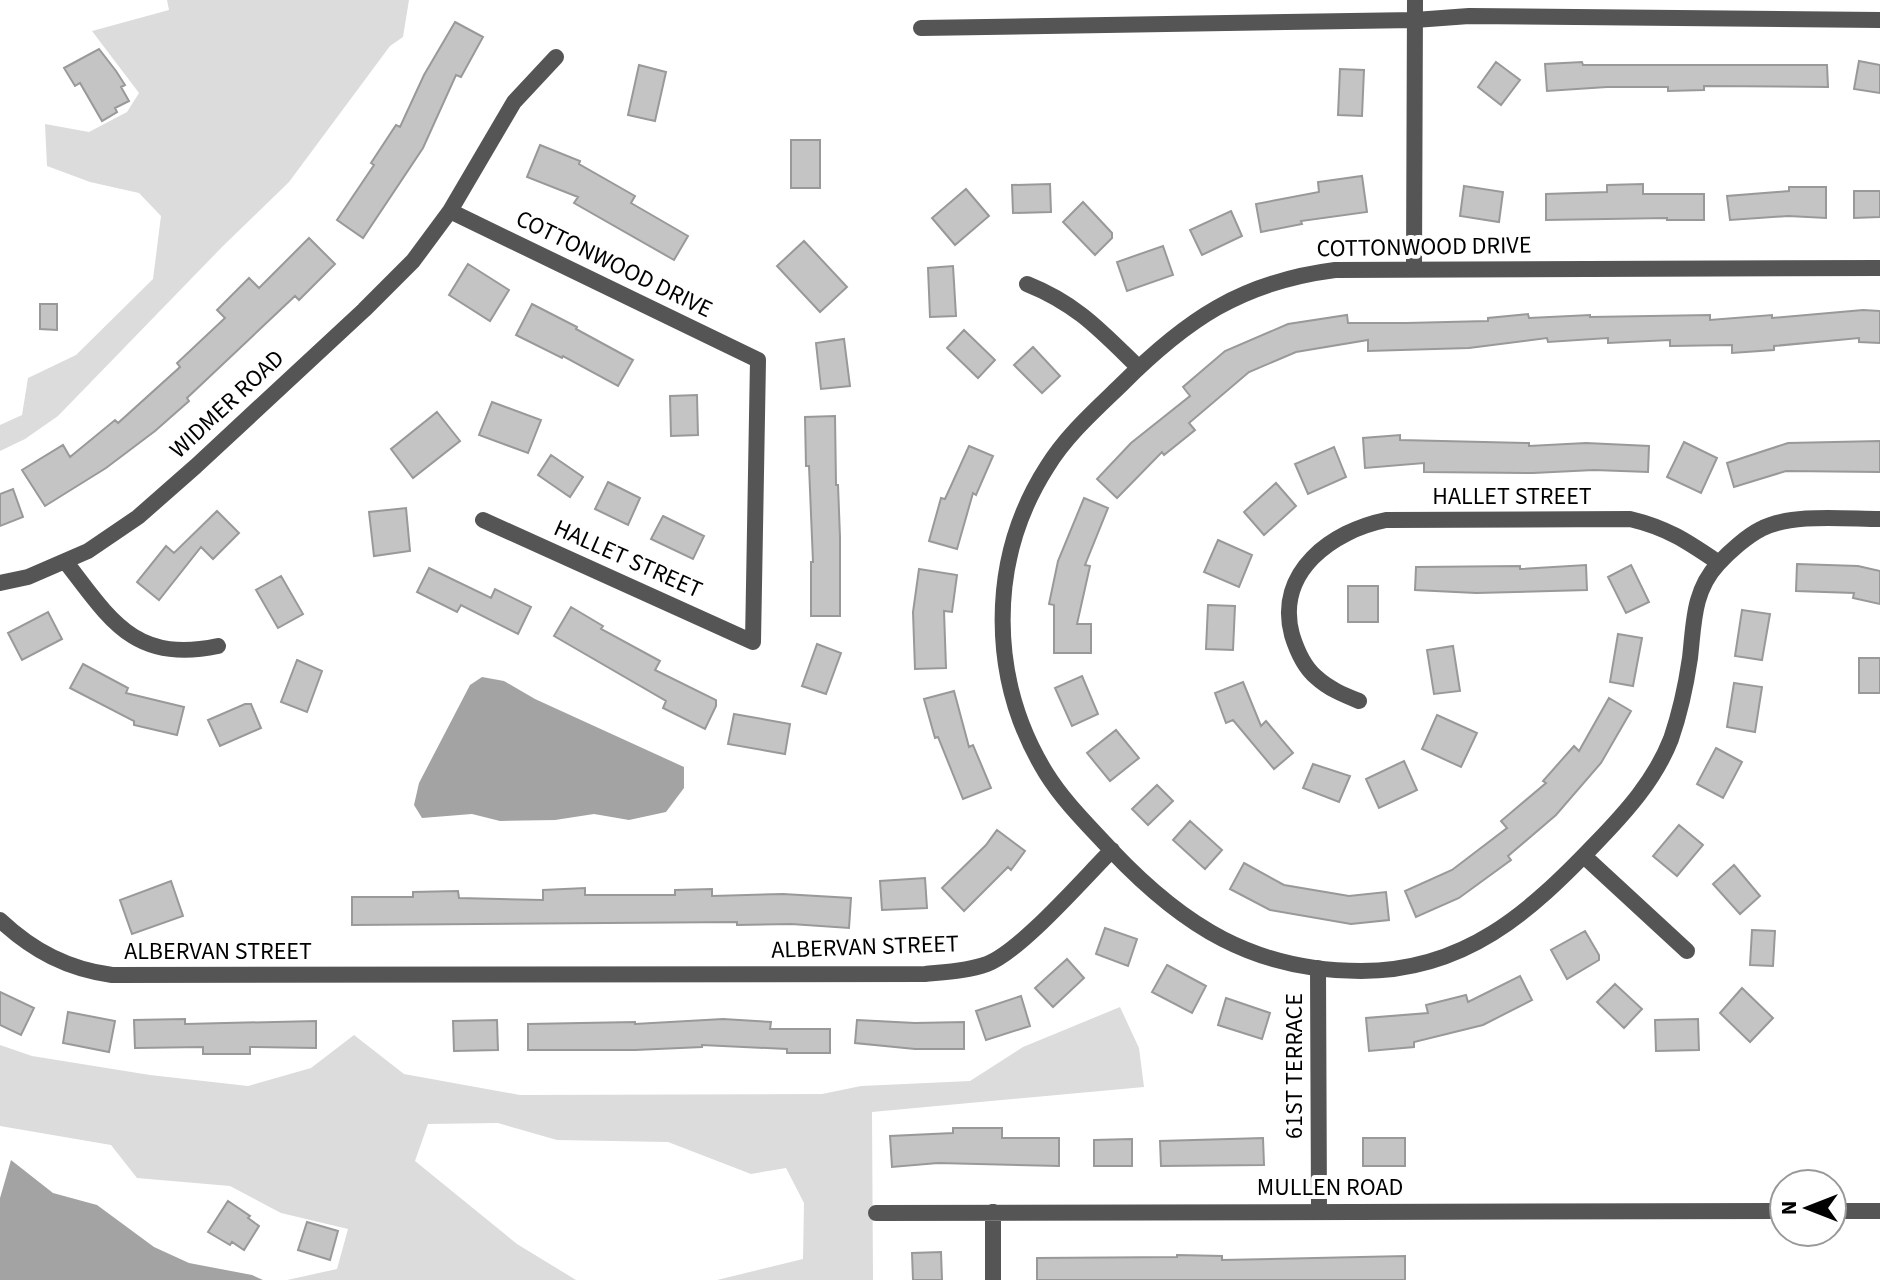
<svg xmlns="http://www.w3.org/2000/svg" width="1880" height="1280" font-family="'Source Sans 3',sans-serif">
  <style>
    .green { fill: #dcdcdc }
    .water { fill: #a3a3a3 }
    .building { fill: #c4c4c4; stroke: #999; stroke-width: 2 }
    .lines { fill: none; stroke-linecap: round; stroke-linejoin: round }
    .street { stroke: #555; stroke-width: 16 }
    .labels { text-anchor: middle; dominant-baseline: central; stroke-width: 8; stroke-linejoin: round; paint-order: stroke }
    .street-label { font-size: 24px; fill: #000; stroke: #fff }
  </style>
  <rect width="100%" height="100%" fill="#fff"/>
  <path class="green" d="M167,0H409L403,37L390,46L289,182L222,247L58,416L25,439L0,451V425L22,415L28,378L76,355L153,279L161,216L139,193L90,182L47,166L45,124L89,132L127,112L139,93L92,31L169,10Z
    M1120,1007L1139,1048L1144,1087L872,1112L873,1280H717L803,1259L804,1203L786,1168L751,1174L668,1142L557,1140L498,1123L428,1124L415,1161L517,1244L576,1280H287L337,1269L348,1229L281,1213L230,1186L137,1178L111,1145L0,1126V1045L32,1056L150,1075L248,1086L311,1068L354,1035L404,1074L520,1095L822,1094L861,1086L970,1081L1023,1047Z"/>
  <path class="water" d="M482,677L504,681L535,699L684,767V788L666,812L629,820L594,814L555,820L500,821L472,814L422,818L414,805L419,783L470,685Z
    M11,1160L53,1193L97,1205L154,1247L189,1263L252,1275L263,1280H0V1198Z"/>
  <path class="building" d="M455,22L483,37L461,77L456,75L423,148L363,238L337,220L374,165L371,163L396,125L400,127L424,75Z
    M99,49L116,71L125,85L121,87L129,101L115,108L117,112L102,121L80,83L75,86L64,68Z
    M1859,61L1880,65V93L1854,89Z
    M1496,62L1520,80L1501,105L1478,87Z
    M1582,62L1583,65H1827L1828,87L1704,86V90L1668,91V87H1607L1547,91L1545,64Z
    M639,65L666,72L655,121L628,115Z
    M1340,69L1364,70L1362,116L1338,115Z
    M791,140H820V188H791Z
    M540,145L580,161L579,164L635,196L631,203L688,236L674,260L574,203L578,197L527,177Z
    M1362,176L1367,212L1301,221L1302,224L1261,232L1256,204L1319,192L1318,182Z
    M1050,184L1051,212L1013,213L1012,185Z
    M1643,184V194H1704V220H1667V218L1546,220V194L1607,192V185Z
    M1464,186L1503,192L1499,222L1460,216Z
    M1789,187H1826V218L1788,216L1730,220L1727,196L1789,191Z
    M966,189L989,216L955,245L932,218Z
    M1854,191H1880V217L1854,218Z
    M1083,202L1112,233V238L1095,255L1063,222Z
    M1231,211L1242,236L1202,255L1190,230Z
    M309,238L335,264L299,300L295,296L187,398L189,401L155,431L106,468L45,506L22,470L63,445L70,457L115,420L118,423L180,367L177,363L225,318L217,310L249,278L259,288Z
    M804,241L847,287L820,312L777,266Z
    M1163,246L1173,275L1127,291L1117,262Z
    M468,264L509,290L490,321L449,295Z
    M953,266L956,316L930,317L928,268Z
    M40,304H57V330L40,329Z
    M532,304L577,327L576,329L633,360L618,386L563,356L562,358L516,335Z
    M1863,310L1880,311V343L1859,342V338L1774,346V350L1732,353V345L1670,346V340L1608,343V338L1548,342L1547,338L1469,348L1368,351V340L1296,352L1249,372L1189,423L1195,430L1164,455L1162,452L1117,498L1097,479L1131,443L1190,396L1183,387L1225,351L1288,324L1347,315L1348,323H1406L1488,321V318L1528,314L1529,318L1590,315V317L1710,315V320L1772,315V318Z
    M964,330L995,360L978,378L947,348Z
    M844,339L850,386L821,389L816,343Z
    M1033,347L1060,376L1042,393L1014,365Z
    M697,395L698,435L671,436L670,396Z
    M492,402L541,420L528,453L479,435Z
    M437,412L460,441L413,478L391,449Z
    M835,416L836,485H838L840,537V616H811V562H813L809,466H806L805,417Z
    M1400,435V440L1529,443V446L1586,443L1649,446L1648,472L1594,470L1533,473L1424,472V463L1365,468L1363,438Z
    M1880,441V472L1786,471L1734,487L1727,463L1788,443Z
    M1684,442L1717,458L1701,493L1667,477Z
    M969,446L993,456L976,495L973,493L957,549L929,541L941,498L945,499Z
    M1334,447L1346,477L1308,494L1295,464Z
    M551,455L583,477L570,497L538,475Z
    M608,482L640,498L628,525L595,509Z
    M1276,483L1296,506L1264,535L1244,512Z
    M13,489L23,517L0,526V494Z
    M1084,498L1108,508L1085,565L1090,566L1077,624H1091V653H1054V605L1049,604L1058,561Z
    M406,508L410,551L374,556L369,512Z
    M217,511L239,533L213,559L201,547L159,600L137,582L166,546L174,553Z
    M663,516L704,536L693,559L651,539Z
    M1218,540L1252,555L1239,587L1204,572Z
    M1797,564L1858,566L1880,571V604L1853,598L1854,593L1796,591Z
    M1586,565L1587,590L1476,593L1415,590L1416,567L1520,566V569Z
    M1631,565L1649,602L1626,613L1608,577Z
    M429,568L491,598L495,589L531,607L518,634L461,605L457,612L417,592Z
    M919,569L957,575L952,612L944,611L946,668L915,669L913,612Z
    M281,576L303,614L278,628L256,590Z
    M1348,586H1378V622H1348Z
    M1208,605L1235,606L1233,650L1206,649Z
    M571,607L603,626L601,629L660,661L655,670L716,700V706L705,729L663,708L666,701L554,636Z
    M1742,610L1770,614L1762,660L1735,656Z
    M48,612L62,639L22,660L8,633Z
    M1618,634L1642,638L1633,686L1610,682Z
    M817,644L841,653L826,694L802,686Z
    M1453,646L1460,691L1434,694L1427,650Z
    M1859,658H1880V693H1859Z
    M297,660L322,671L307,712L281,702Z
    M83,664L128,688L126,693L184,707L177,735L134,725V721L70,688Z
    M1082,676L1098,714L1072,726L1055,688Z
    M1243,682L1261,726L1266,721L1293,753L1274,769L1233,720L1226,723L1215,693Z
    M1734,683L1762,687L1755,732L1727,727Z
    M954,691L969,747L973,745L991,788L963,799L938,737L935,738L924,699Z
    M1609,698L1631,711L1601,763L1556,815L1508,856L1511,860L1459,898L1416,917L1405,891L1452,870L1507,828L1501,821L1546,783L1543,781L1574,746L1579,751Z
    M245,704H251L261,728L220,746L208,720Z
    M734,714L790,724L785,754L728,744Z
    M1437,715L1477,733L1461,767L1422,749Z
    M1116,730L1139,758L1110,781L1087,753Z
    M1716,748L1742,762L1723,798L1697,784Z
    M1404,761L1417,790L1379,808L1366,779Z
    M1313,764L1350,776L1339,802L1303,788Z
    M1157,785L1173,801L1148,825L1132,809Z
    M1190,821L1222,850L1205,869L1173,840Z
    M1679,825L1703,845L1677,876L1653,856Z
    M997,830L1025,851L1011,870L1008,867L964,911L942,888L986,845Z
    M1244,863L1284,885L1349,896L1386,892L1389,920L1351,924L1270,910L1230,889Z
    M1734,865L1760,896L1740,914L1713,884Z
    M925,878L927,908L882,910L880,881Z
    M171,881L183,916L132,934L120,900Z
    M585,888V895H675V890L712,889V896L783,894L851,898L849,928L791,924L737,925V922L352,925V897H413V892L458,891L459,898L543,900V890Z
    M1105,928L1137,939L1128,966L1096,954Z
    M1752,930L1775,931L1773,966L1750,965Z
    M1585,931L1599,955V960L1567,979L1551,950Z
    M1067,959L1084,978L1053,1007L1035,988Z
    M1167,965L1206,986L1192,1013L1152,992Z
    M1520,976L1532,1000L1483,1025L1414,1042V1047L1369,1051L1366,1018L1428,1013L1426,1005L1466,995L1468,1002Z
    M1615,984L1642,1009L1624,1028L1597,1002Z
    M1742,988L1773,1018L1750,1042L1720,1013Z
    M0,992L34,1008L21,1035L0,1025Z
    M1021,996L1030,1026L986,1040L976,1011Z
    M1226,998L1270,1013L1262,1039L1218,1025Z
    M68,1012L115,1021L109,1052L63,1043Z
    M185,1019V1024L316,1021V1048L250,1047V1054H203V1047L135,1048L134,1020Z
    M723,1019L771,1022L770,1029H830V1053H787V1049L702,1045V1047L635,1050H528V1024L635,1022V1024Z
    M1698,1019L1699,1050L1656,1051L1655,1020Z
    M497,1020L498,1050L454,1051L453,1021Z
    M857,1020L915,1023L964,1022V1049H915L855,1043Z
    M953,1128H1002V1138H1059V1166L938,1163L892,1167L890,1136L953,1133Z
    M1263,1138L1264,1165L1161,1166L1160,1141Z
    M1363,1138H1405V1166H1363Z
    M1132,1139V1166H1094V1140Z
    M228,1201L250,1216L248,1218L259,1226L244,1250L232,1242L230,1245L208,1232Z
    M307,1222L338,1231L330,1260L298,1250Z
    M941,1252L942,1280H913L912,1253Z
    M1177,1255L1222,1256V1260L1405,1256V1280H1037V1258L1177,1257Z"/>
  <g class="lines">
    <path class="street" d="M921,28L1415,20L1469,16L1880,20
      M450,211L758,360L753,642L483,520
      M1880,268L1335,270C1241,282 1186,320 1121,385C1094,411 1066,436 1047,467C987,561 989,680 1046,773C1064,802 1089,826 1112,851C1183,926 1254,971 1361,971C1465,971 1529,913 1596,843C1626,812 1655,780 1671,739C1680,713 1686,685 1690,658C1694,623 1693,591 1718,564C1729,552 1747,536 1761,529C1791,513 1846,519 1880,519
      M1414,269L1415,0
      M1027,284C1077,304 1101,331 1138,367
      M65,561C110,619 134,664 218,646
      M0,583L28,577L88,551L138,517L196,466L364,310L413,261L450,211L514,102L556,57
      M1359,701C1344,695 1329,689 1316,677C1304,667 1297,651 1292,635C1275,572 1332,531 1386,520L1630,519C1668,528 1688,542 1719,563
      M1584,856L1687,951
      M0,920C33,951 68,969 112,975L925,974C945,972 968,971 987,964C1021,951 1084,878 1112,850
      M1318,968L1319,1211
      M1832,1211H1880
      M993,1212V1280
      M876,1213L1784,1211"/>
  </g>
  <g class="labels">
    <g class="street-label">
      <text transform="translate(1424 247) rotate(-1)">COTTONWOOD DRIVE</text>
      <text transform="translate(614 264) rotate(26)">COTTONWOOD DRIVE</text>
      <text transform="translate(227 404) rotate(-43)">WIDMER ROAD</text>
      <text x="1512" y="496">HALLET STREET</text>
      <text transform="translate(628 559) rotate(24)">HALLET STREET</text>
      <text transform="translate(865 947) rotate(-2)">ALBERVAN STREET</text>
      <text x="218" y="951">ALBERVAN STREET</text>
      <text transform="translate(1294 1066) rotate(-90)">61ST TERRACE</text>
      <text x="1330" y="1187">MULLEN ROAD</text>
    </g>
  </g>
  <g transform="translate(1808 1208) rotate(270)"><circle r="38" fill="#ffffff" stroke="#999999" stroke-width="2"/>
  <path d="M0-6L14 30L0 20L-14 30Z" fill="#000000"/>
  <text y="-12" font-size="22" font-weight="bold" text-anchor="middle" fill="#000000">N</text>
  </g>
</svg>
